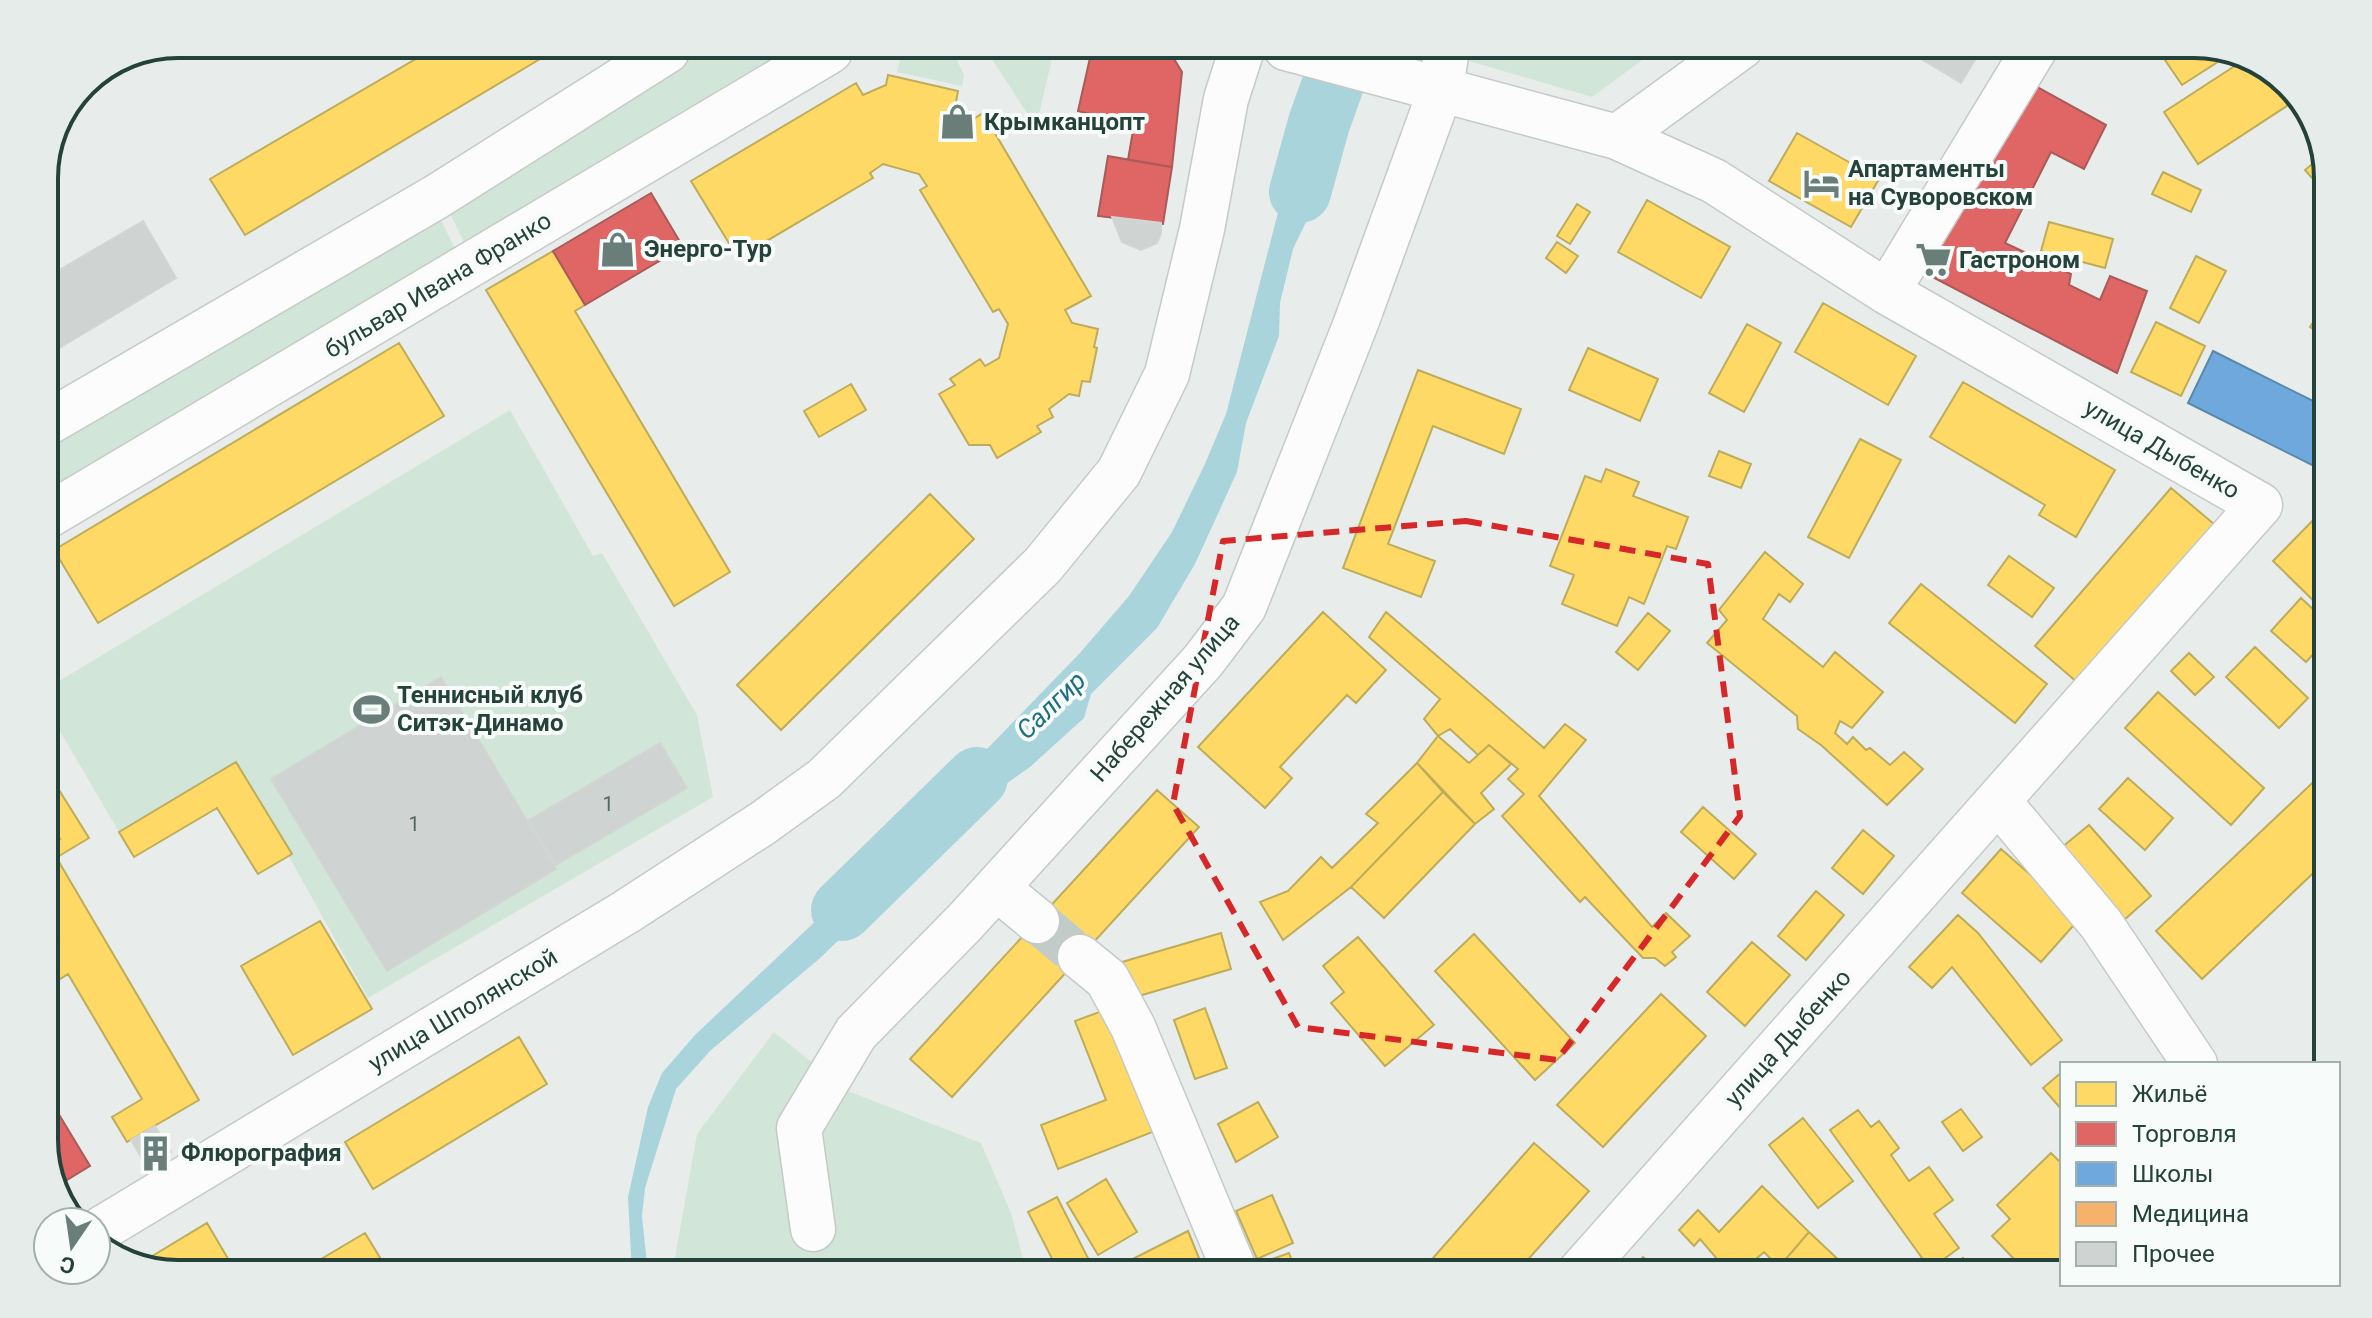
<svg xmlns="http://www.w3.org/2000/svg" width="2372" height="1318" font-family="Roboto,sans-serif">
  <style>
    .green { fill: #d1e6d8 }
    .water { fill: #a9d4db }
    .homes { fill: #ffd966; stroke: #bdac59; stroke-width: 2 }
    .shops { fill: #e06666; stroke: #a85b59; stroke-width: 2 }
    .schools { fill: #6fa8dc; stroke: #5889ab; stroke-width: 2 }
    .health { fill: #f6b26b; stroke: #b7905c; stroke-width: 2 }
    .lines { fill: none; stroke-linecap: round; stroke-linejoin: round }
    .river { stroke: #a9d4db; stroke-width: 62 }
    .building { fill: #cfd4d2; stroke: #d1d6d4; stroke-width: 2 }
    .minor-tunnel { stroke: #c1cbc8; stroke-width: 44; stroke-dasharray: 44 22; stroke-linecap: butt }
    .minor-casing { stroke: #c5cac8; stroke-width: 47 }
    .minor { stroke: #fcfcfc; stroke-width: 44 }
    .marked { fill: none; stroke: #d62828; stroke-width: 6; stroke-dasharray: 16 10; stroke-linejoin: round }
    .labels { text-anchor: middle; dominant-baseline: central; stroke-width: 8; stroke-linejoin: round; paint-order: stroke }
    .number-label { font-size: 20px; fill: #506761 }
    .poi-label { font-size: 24px; font-weight: bold; fill: #24423a; stroke: #f7fbf9; text-anchor: start }
    .street-label { font-size: 24px; fill: #24423a; stroke: #f7fbf9 }
    .water-label { font-size: 26px; font-style: italic; fill: #1c6f80; stroke: #f7fbf9 }
    .rim { fill: none; stroke: #24423a; stroke-width: 4 }
  </style>
  <rect width="100%" height="100%" fill="#e8edeb"/>
  <path class="green" d="M1660,47L1592,97L1459,58L1462,48Z
    M910,50H931L955,56L964,75L962,86L897,72L901,55Z
    M986,50H1054L1036,127Z
    M695,51H802L468,251L447,207Z
    M437,212L459,257L44,503V442Z
    M510,410L593,556L602,553L697,715L713,797L368,998L236,762L119,832L44,704V690Z
    M774,1032L848,1091L981,1143L1011,1213L1027,1274H672L697,1134Z"/>
  <path class="water" d="M1306,104L1351,116L1333,138L1306,222L1293,249L1280,303L1279,336L1246,423L1237,472L1195,564L1157,628L1091,694L1084,718L1030,767L980,802L931,850L905,827L990,746L1079,654L1129,596L1172,532L1204,466L1226,414Z
    M895,846L917,865L819,959L710,1051L676,1089L645,1188L642,1216L648,1274H632L628,1197L648,1107L662,1073L695,1035Z"/>
  <path class="homes" d="M2182,44H2194L2230,54L2182,85L2163,57Z
    M536,52L540,59L245,235L210,179L426,53Z
    M2247,58L2260,62L2299,98L2198,164L2164,112Z
    M888,75L958,91L956,102L969,122L983,113L1091,296L1065,310L1072,323L1098,329L1094,347L1097,348L1090,382L1082,381L1079,396L1069,394L1049,409L1053,417L1037,426L1041,432L997,458L990,445H969L939,394L955,385L950,379L980,359L985,366L999,358L1008,324L999,309L993,312L920,190L927,186L919,174L883,164L870,173L873,178L738,258L691,181L856,83L863,95L886,85Z
    M1797,133L1879,179L1851,227L1769,181Z
    M2323,155L2328,170V196L2305,170Z
    M2163,172L2201,190L2191,212L2152,194Z
    M1647,200L1730,247L1701,298L1618,252Z
    M1577,204L1590,212L1570,244L1557,236Z
    M2049,222L2113,239L2105,268L2041,251Z
    M1557,242L1578,256L1566,273L1546,258Z
    M553,251L585,305L575,311L730,572L674,606L486,290Z
    M2196,256L2226,271L2199,323L2170,308Z
    M2328,301V339L2310,327Z
    M1823,303L1916,356L1888,405L1795,352Z
    M2156,322L2205,346L2181,396L2131,372Z
    M1747,324L1781,343L1744,412L1709,393Z
    M399,343L444,416L98,623L54,550Z
    M1588,348L1658,379L1640,421L1569,390Z
    M1418,370L1521,409L1504,454L1433,426L1388,544L1435,561L1421,597L1343,568Z
    M1963,382L2115,470L2076,537L2039,515L2045,505L1930,437Z
    M851,384L866,410L819,437L804,411Z
    M1860,439L1901,460L1849,558L1808,537Z
    M1719,451L1751,464L1741,488L1709,476Z
    M1606,469L1639,482L1633,496L1688,517L1676,549L1667,546L1644,604L1629,597L1617,626L1562,604L1574,575L1550,566L1585,476L1601,482Z
    M2171,488L2214,524L2078,683L2035,646Z
    M930,494L974,539L781,730L737,685Z
    M2328,505V605L2323,610L2273,561Z
    M1765,552L1803,584L1790,602L1779,594L1763,619L1823,667L1835,652L1883,692L1852,728L1840,721L1835,733L1847,744L1853,737L1866,750L1870,748L1890,765L1904,752L1923,769L1887,805L1821,745L1798,729L1797,716L1707,643L1727,620L1719,610Z
    M2009,556L2054,588L2032,617L1988,585Z
    M1921,584L2047,684L2015,723L1889,623Z
    M2301,598L2328,623V638L2306,662L2271,631Z
    M1323,612L1386,670L1356,703L1347,695L1280,767L1292,778L1265,808L1198,747Z
    M1386,612L1544,748L1565,724L1586,740L1539,796L1652,927L1666,913L1690,936L1672,952L1676,957L1665,966L1655,958H1643L1585,897L1580,902L1502,816L1524,794L1508,779L1518,769L1489,745L1478,755L1450,729L1438,736L1424,719L1440,699L1369,637Z
    M1648,613L1670,631L1638,670L1616,652Z
    M2255,647L2308,698L2279,728L2226,677Z
    M2189,653L2214,677L2195,695L2171,671Z
    M2158,692L2264,788L2231,825L2125,728Z
    M1438,736L1469,763L1489,745L1511,764L1481,793L1494,809L1475,824L1417,763Z
    M236,762L292,854L258,874L217,808L134,857L119,832Z
    M1417,763L1443,792L1351,887L1283,940L1260,902L1288,891L1321,857L1332,868L1378,823L1366,814Z
    M44,766L89,838L59,856L44,832Z
    M2328,768V859L2202,979L2156,931Z
    M2128,778L2173,818L2145,850L2099,809Z
    M1157,790L1199,827L952,1097L910,1059Z
    M1443,792L1475,824L1384,918L1351,887Z
    M1703,807L1756,854L1734,879L1681,832Z
    M44,811L60,839L44,848Z
    M2089,825L2151,896L2124,920L2061,848Z
    M1863,830L1894,856L1863,894L1832,868Z
    M2001,849L2080,918L2041,962L1962,893Z
    M59,862L199,1100L127,1142L112,1117L142,1099L68,974L51,985L44,974V948L59,940L44,914V871Z
    M1816,891L1844,915L1806,960L1778,936Z
    M1958,915L1978,933L2062,1040L2031,1065L1952,967L1932,988L1909,967Z
    M44,918L56,939L44,946Z
    M320,921L372,1009L293,1055L241,966Z
    M1221,933L1231,969L1132,998L1122,962Z
    M1474,934L1575,1043L1535,1080L1435,971Z
    M1358,937L1434,1025L1385,1066L1331,1003L1344,992L1323,966Z
    M1752,942L1790,975L1745,1026L1707,992Z
    M1661,994L1706,1036L1603,1147L1557,1105Z
    M1113,1007L1160,1129L1058,1169L1041,1125L1106,1100L1075,1021Z
    M1205,1008L1227,1068L1195,1079L1174,1020Z
    M519,1037L547,1084L373,1189L345,1142Z
    M2062,1072V1110L2043,1088Z
    M1258,1102L1278,1137L1236,1162L1218,1124Z
    M1961,1109L1982,1137L1963,1151L1942,1122Z
    M1858,1110L1871,1127L1879,1121L1899,1148L1891,1155L1909,1181L1929,1167L1953,1200L1934,1214L1959,1248L1930,1269L1830,1130Z
    M1803,1118L1853,1181L1818,1208L1769,1145Z
    M1534,1143L1589,1191L1515,1274H1419Z
    M2051,1153L2062,1164V1264L2052,1274H2000L2015,1260L1992,1236L2010,1219L1997,1205Z
    M1106,1179L1137,1232L1098,1255L1067,1203Z
    M1762,1186L1809,1232L1779,1267L1764,1252L1739,1274H1730L1700,1239L1694,1246L1679,1230L1698,1210L1719,1232Z
    M1272,1195L1293,1243L1257,1259L1236,1211Z
    M1057,1197L1096,1274H1060L1028,1212Z
    M207,1223L237,1274H178L139,1264Z
    M1188,1231L1203,1268L1191,1274H1103Z
    M1809,1232L1844,1265L1834,1274H1786L1779,1267Z
    M365,1233L390,1274H329L321,1259Z
    M1289,1253L1297,1274H1262L1258,1264Z
    M1643,1257L1665,1274H1630Z
    M1963,1258L1974,1274H1942Z"/>
  <path class="shops" d="M1092,49H1122L1174,59L1182,72L1172,167L1128,160L1134,125L1078,111Z
    M2028,82L2106,125L2084,169L2051,152L2005,243L2071,274L2069,285L2100,300L2110,276L2147,291L2117,373L1923,272Z
    M1108,156L1172,167L1163,224L1098,216Z
    M651,193L683,247L585,305L553,251Z
    M49,1098L90,1166L57,1186L44,1148V1101Z"/>
  <path class="schools" d="M2213,351L2315,402L2328,383V461L2322,470L2188,403Z"/>
  <path class="health" d="M44,330L56,350L44,357Z"/>
  <g class="lines">
    <path class="river" d="M1300,192L1319,123L1346,48
      M842,910L977,778"/>
  </g>
  <path class="building" d="M1912,45H1984L1961,83L1908,51Z
    M127,54H143L115,73L110,66Z
    M1112,217L1161,223V233L1157,243L1141,250L1122,242Z
    M143,221L176,278L56,350L44,330V279Z
    M441,677L556,869L387,971L271,779Z
    M660,743L687,788L556,865L529,820Z
    M155,1126L164,1141L140,1155L131,1140Z
    M164,1141L171,1152L147,1166L140,1155Z"/>
  <g class="lines">
    <path class="minor-tunnel" d="M1037,921L1080,957"/>
    <defs>
      <path id="minor" d="M1286,48L1617,137L1742,46
        M1887,292L2037,45
        M44,425L436,197L667,51
        M44,518L830,51
        M1998,801L2101,924L2195,1064
        M997,888L1037,921
        M1080,957L1107,979L1133,1027L1236,1274
        M813,1229L799,1128L856,1033L965,922L1203,661L1244,607L1356,323L1441,89L1447,48
        M96,1232L626,912L763,823L824,779L1043,565L1119,472L1167,374L1202,229L1226,99L1242,49
        M1578,1274L2260,505L1887,292L1714,181L1617,137"/>
    </defs>
    <use href="#minor" class="minor-casing"/>
    <use href="#minor" class="minor"/>
  </g>
  <path class="marked" d="M1466,521L1708,564L1740,816L1557,1060L1298,1027L1173,804L1223,541Z"/>
  <defs>
    <symbol id="shop-bare" viewBox="-9 -9 18 18"><path d="M-5-2.5h2.3a2.7 3.5 0 0 1 5.4 0H5L5.5 6h-11ZM-1.5-2.5h3a1.5 2.3 0 0 0-3 0Z" fill="#697e78" stroke="#f7fbf9" stroke-width="2.5" paint-order="stroke"/></symbol>
    <symbol id="hotel-bare" viewBox="-9 -9 18 18"><path d="M-6-4.5h1.5V1H6V5H4.5V3h-9V5H-6ZM-4 0a1.8 1.8 0 1 1 3.6 0ZM.5 0V-2.5h3Q6-2.5 6 0Z" fill="#697e78" stroke="#f7fbf9" stroke-width="2.5" paint-order="stroke"/></symbol>
    <symbol id="supermarket-bare" viewBox="-9 -9 18 18"><path d="M-6-5.5h2.5l.6 2H6L4.5 2H-2.5L-4.4-4H-6ZM-1.5 3.2a1.3 1.3 0 1 0 .1 0ZM3 3.2a1.3 1.3 0 1 0 .1 0Z" fill="#697e78" stroke="#f7fbf9" stroke-width="2.5" paint-order="stroke"/></symbol>
    <symbol id="stadium-bare" viewBox="-9 -9 18 18"><path d="M0-5a6.5 5 0 1 0 0 10a6.5 5 0 1 0 0-10ZM-3.5-1.8h7v3.6h-7Z" fill="#697e78" stroke="#f7fbf9" stroke-width="2.5" paint-order="stroke"/></symbol>
    <symbol id="building-bare" viewBox="-9 -9 18 18"><path d="M-4-6H4V6H1V3H-1V6H-4ZM-2.5-4.3h1.7v1.8h-1.7ZM.8-4.3h1.7v1.8H.8ZM-2.5-1h1.7V.8h-1.7ZM.8-1h1.7V.8H.8Z" fill="#697e78" stroke="#f7fbf9" stroke-width="2.5" paint-order="stroke"/></symbol>
  </defs>
  <g fill-rule="evenodd">
    <use href="#shop-bare" x="932" y="96" width="51" height="51"/>
    <use href="#hotel-bare" x="1796" y="158" width="51" height="51"/>
    <use href="#shop-bare" x="592" y="224" width="51" height="51"/>
    <use href="#supermarket-bare" x="1908" y="234" width="51" height="51"/>
    <use href="#stadium-bare" x="346" y="684" width="51" height="51"/>
    <use href="#building-bare" x="130" y="1128" width="51" height="51"/>
  </g>
  <g class="labels">
    <g class="number-label">
      <text x="608" y="804">1</text>
      <text x="414" y="824">1</text>
    </g>
    <g class="poi-label">
      <text x="984" y="122">Крымканцопт</text>
      <text x="1848" y="169">Апартаменты<tspan x="1848" dy="28">на Суворовском</tspan></text>
      <text x="644" y="249">Энерго-Тур</text>
      <text x="1959" y="260">Гастроном</text>
      <text x="397" y="695">Теннисный клуб<tspan x="397" dy="28">Ситэк-Динамо</tspan></text>
      <text x="181" y="1153">Флюрография</text>
    </g>
    <g class="street-label">
      <text transform="translate(438 285) rotate(-31)">бульвар Ивана Франко</text>
      <text transform="translate(2162 449) rotate(30)">улица Дыбенко</text>
      <text transform="translate(1165 698) rotate(-49)">Набережная улица</text>
      <text transform="translate(463 1010) rotate(-31)">улица Шполянской</text>
      <text transform="translate(1788 1038) rotate(-48)">улица Дыбенко</text>
    </g>
    <g class="water-label">
      <text transform="translate(1051 705) rotate(-44)">Салгир</text>
    </g>
  </g>
  <path d="M0 0H2372V1318H0ZM178 58H2194A120 120 0 0 1 2314 178V1140A120 120 0 0 1 2194 1260H178A120 120 0 0 1 58 1140V178A120 120 0 0 1 178 58Z" fill="#e6ecea" fill-rule="evenodd"/>
  <path class="rim" d="M178 58H2194A120 120 0 0 1 2314 178V1140A120 120 0 0 1 2194 1260H178A120 120 0 0 1 58 1140V178A120 120 0 0 1 178 58Z"/>
  <rect x="2060" y="1062" width="280" height="224" fill="#f7fbf9" stroke="#a3b1ad" stroke-width="2"/>
  <rect x="2076" y="1082" width="40" height="24" fill="#ffd966" stroke="#a3b1ad" stroke-width="2"/>
  <text x="2132" y="1102" font-size="24" fill="#24423a">Жильё</text>
  <rect x="2076" y="1122" width="40" height="24" fill="#e06666" stroke="#a3b1ad" stroke-width="2"/>
  <text x="2132" y="1142" font-size="24" fill="#24423a">Торговля</text>
  <rect x="2076" y="1162" width="40" height="24" fill="#6fa8dc" stroke="#a3b1ad" stroke-width="2"/>
  <text x="2132" y="1182" font-size="24" fill="#24423a">Школы</text>
  <rect x="2076" y="1202" width="40" height="24" fill="#f6b26b" stroke="#a3b1ad" stroke-width="2"/>
  <text x="2132" y="1222" font-size="24" fill="#24423a">Медицина</text>
  <rect x="2076" y="1242" width="40" height="24" fill="#cfd4d2" stroke="#a3b1ad" stroke-width="2"/>
  <text x="2132" y="1262" font-size="24" fill="#24423a">Прочее</text>
  <g transform="translate(72 1246) rotate(193)"><circle r="38" fill="#f7fbf9" stroke="#a3b1ad" stroke-width="2"/>
  <path d="M0-6L14 30L0 20L-14 30Z" fill="#697e78"/>
  <text y="-12" font-size="22" font-weight="bold" text-anchor="middle" fill="#24423a">С</text>
  </g>
</svg>
